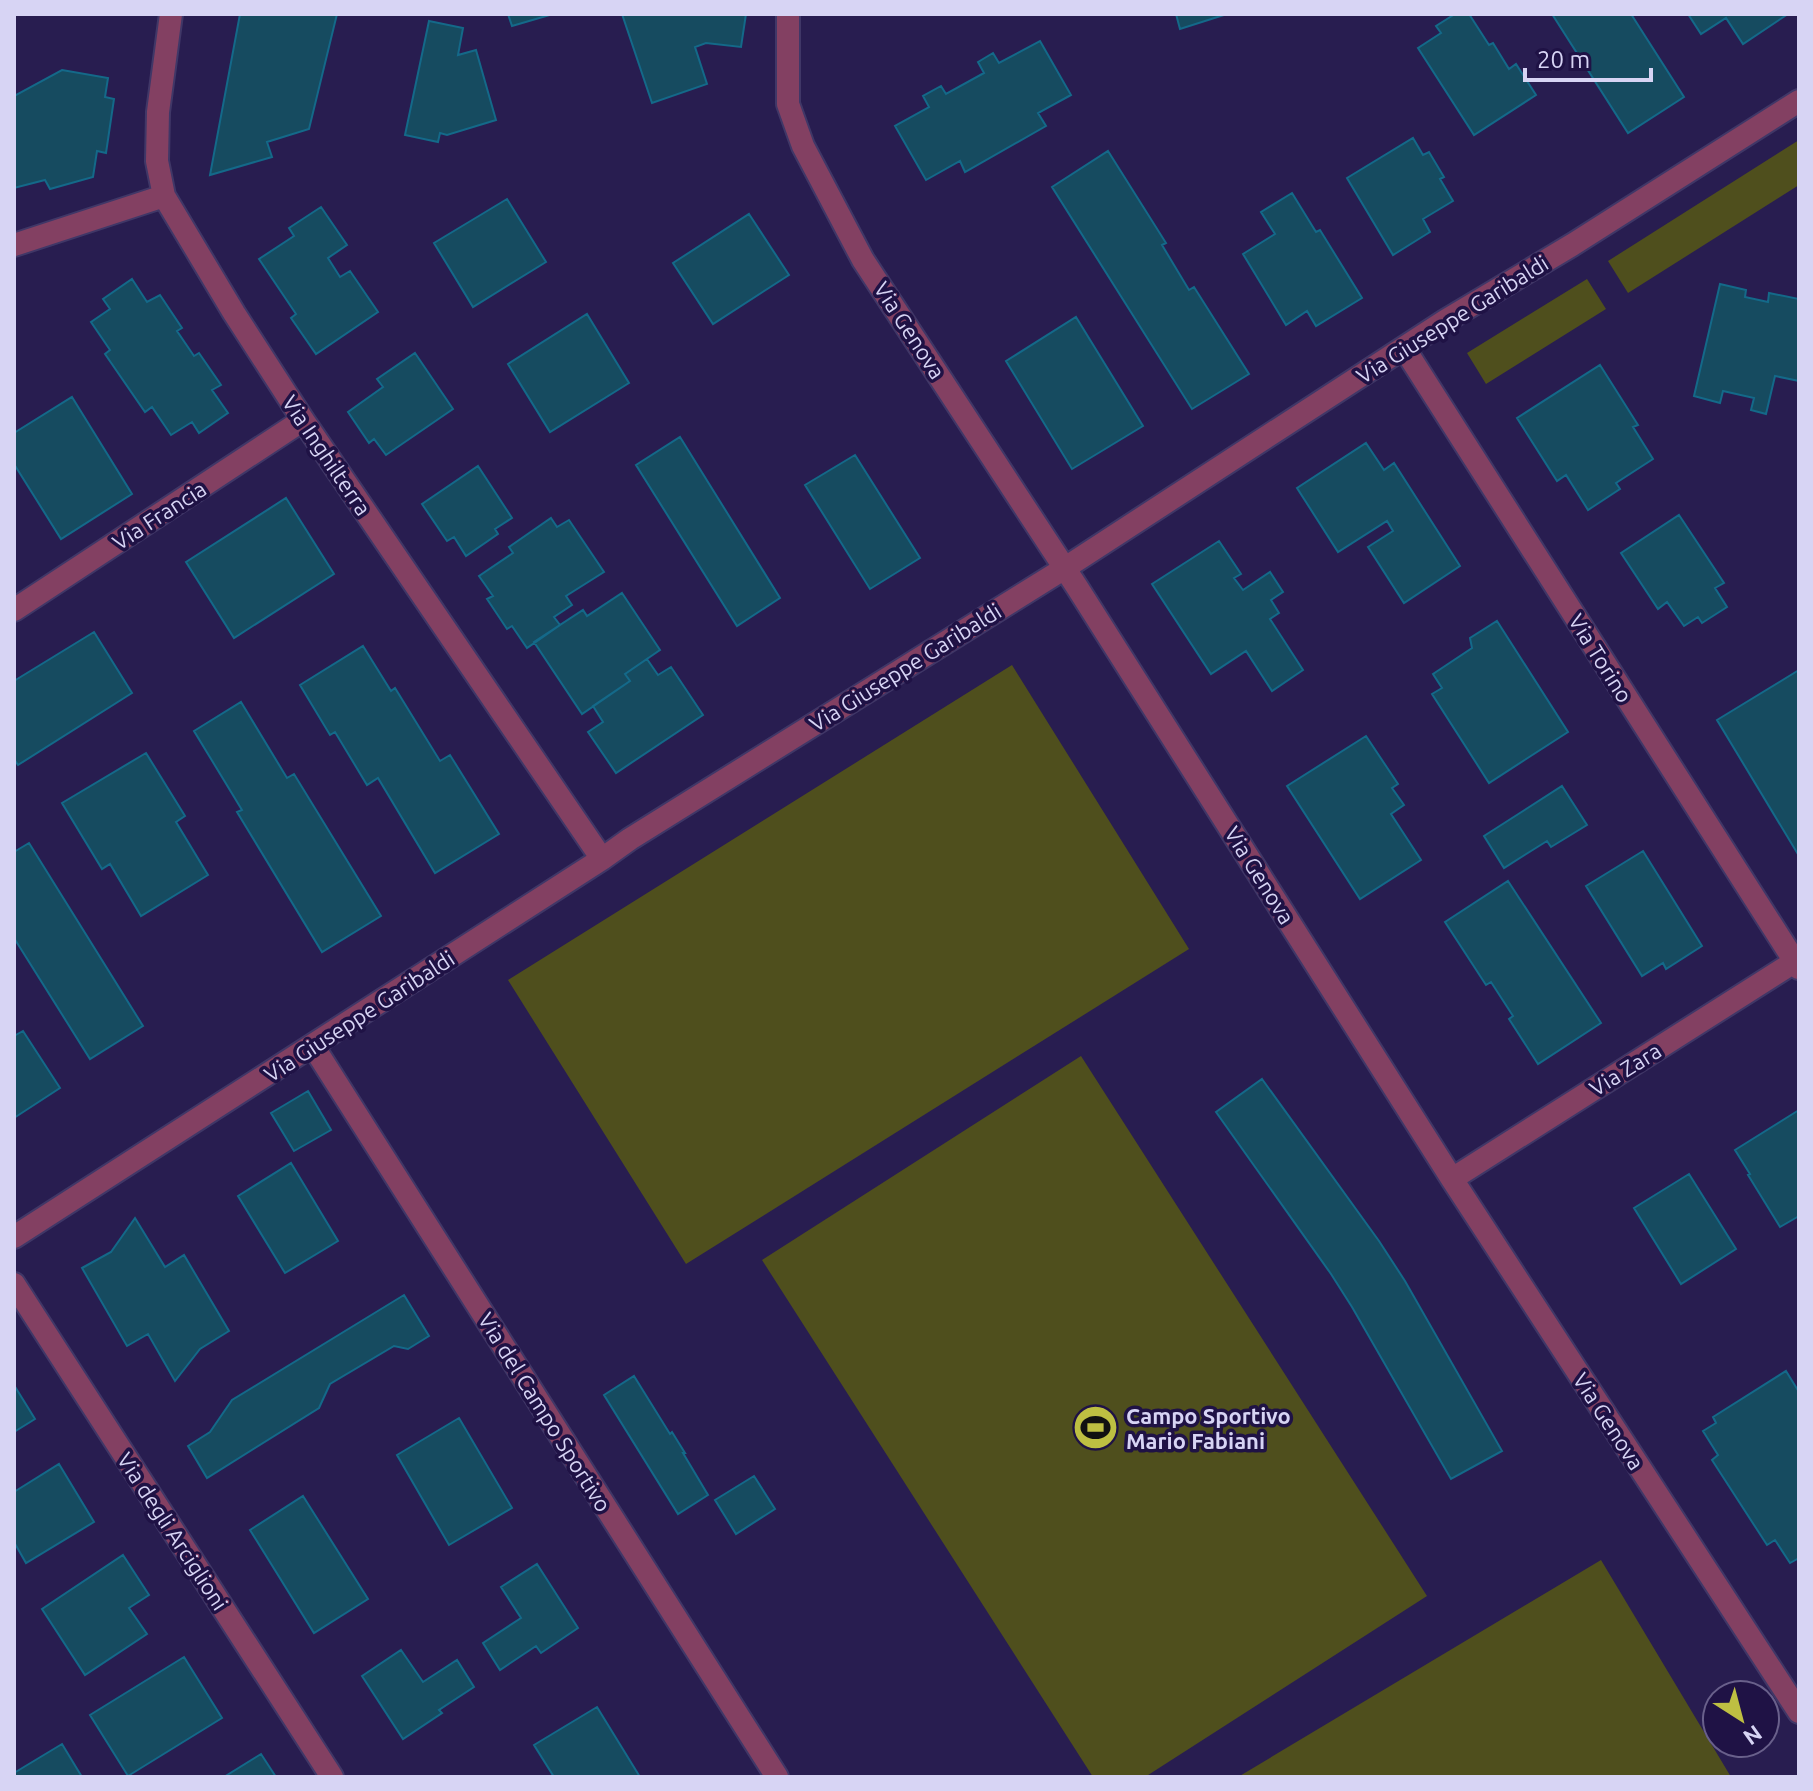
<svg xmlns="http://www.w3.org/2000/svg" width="1813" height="1791" font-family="Ubuntu,sans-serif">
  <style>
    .green { fill: #4f4f1d }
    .building { fill: #164b60; stroke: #146989; stroke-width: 2 }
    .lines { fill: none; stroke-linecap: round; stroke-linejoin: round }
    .minor-casing { stroke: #403767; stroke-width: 26 }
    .minor { stroke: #834062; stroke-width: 22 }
    .labels { text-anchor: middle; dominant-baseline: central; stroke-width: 7; stroke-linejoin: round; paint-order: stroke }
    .street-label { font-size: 22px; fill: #d7d4f4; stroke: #1f1245 }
    .poi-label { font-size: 22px; font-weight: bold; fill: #d7d4f4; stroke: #1f1245; text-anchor: start }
  </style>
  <rect width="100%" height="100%" fill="#281d50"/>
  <path class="green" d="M1799,140V185L1628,293L1608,261Z
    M1587,279L1606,309L1486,384L1467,353Z
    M1012,665L1189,949L686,1264L508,980Z
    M1081,1056L1427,1596L1145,1777H1093L762,1260Z
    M1601,1560L1731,1777H1238Z"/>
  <path class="building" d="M240,14H337L309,129L267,142L272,157L210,175Z
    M508,14H553L512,26Z
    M622,14H746L741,47L706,43L695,47L707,84L652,103Z
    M1176,14H1227L1180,29Z
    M1455,14H1469L1489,45L1493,43L1509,69L1516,64L1536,95L1474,135L1418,48L1441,33L1436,26Z
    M1552,14H1631L1684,97L1628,133Z
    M1688,14H1788L1743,44L1726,18L1701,34Z
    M429,21L463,28L458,55L476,50L496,120L447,135L440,133L438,142L405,135Z
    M1040,41L1071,95L1038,113L1046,126L965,172L960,161L926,180L895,126L929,107L923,96L941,86L946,94L984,73L978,62L993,53L999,63Z
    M62,70L108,78L105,97L114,99L106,153L97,151L93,177L50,189L45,180L14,188V96Z
    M1413,138L1423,155L1429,152L1444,177L1440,179L1453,201L1423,219L1430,232L1393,255L1347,178Z
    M1108,151L1166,243L1162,245L1189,290L1194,287L1249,374L1192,409L1052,187Z
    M1292,193L1316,232L1320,230L1362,298L1316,326L1307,311L1286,325L1243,254L1275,234L1261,212Z
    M507,199L546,262L473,307L434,243Z
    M321,207L347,245L328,258L340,277L350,271L378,312L316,354L291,318L296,314L259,259L294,236L289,228Z
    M749,214L789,275L713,324L673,263Z
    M132,279L147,302L160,295L182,328L177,331L194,356L199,353L221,385L212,390L228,413L199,433L192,422L171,435L152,407L145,412L105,354L110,350L91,322L110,309L103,299Z
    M1720,284L1746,290L1745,297L1768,302L1769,293L1799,299V381L1775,376L1766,414L1751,410L1754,398L1723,391L1720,403L1694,396Z
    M587,314L629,383L550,432L508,364Z
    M1076,317L1143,426L1072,469L1006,361Z
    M415,353L453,409L386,455L374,439L369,443L348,412L383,387L377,379Z
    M1600,365L1638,425L1633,427L1653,459L1616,483L1620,489L1588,510L1566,475L1557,481L1517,418Z
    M72,397L132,494L61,539L14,464V433Z
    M680,437L780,598L737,626L636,465Z
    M1366,443L1384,470L1394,463L1460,566L1404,603L1368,547L1393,531L1387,521L1338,552L1297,488Z
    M855,455L920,558L870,589L805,485Z
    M478,466L512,518L495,529L498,534L466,556L454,537L447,541L422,504Z
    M286,498L334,574L234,638L186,562Z
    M1679,515L1724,583L1715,588L1727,607L1702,623L1698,617L1684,626L1667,602L1658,609L1621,553Z
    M551,518L557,527L569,520L604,572L566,596L572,605L554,617L560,625L527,648L512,626L507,629L487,599L493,596L479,576L513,553L509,547Z
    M1219,541L1241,574L1234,578L1243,590L1270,572L1283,592L1271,600L1279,613L1270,619L1303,670L1272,691L1246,651L1211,674L1152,584Z
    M622,593L660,650L625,674L630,681L582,714L534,642L583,610L587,616Z
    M1497,621L1568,732L1489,783L1432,694L1442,688L1433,674L1472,648L1470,638Z
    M94,632L132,693L18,765L14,759V681Z
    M363,646L391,691L395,688L440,761L450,755L499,834L435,873L378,778L367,785L335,732L330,735L300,685Z
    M647,659L658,675L671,667L703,715L616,773L588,732L603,722L593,706L630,681L625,674Z
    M1799,670V856L1717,720Z
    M241,702L287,778L294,774L381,916L322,952L237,812L242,810L194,731Z
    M1366,736L1398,784L1392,788L1404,805L1391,814L1421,860L1360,899L1287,786Z
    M146,753L185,816L176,822L208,875L141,916L110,864L102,869L62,803Z
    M1562,786L1587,825L1551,847L1547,841L1504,868L1484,836Z
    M29,843L143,1026L90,1059L14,938V852Z
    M1643,851L1702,946L1666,969L1663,963L1642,976L1586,886Z
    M1508,881L1601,1023L1538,1064L1509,1019L1513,1016L1491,982L1486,985L1445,922Z
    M23,1031L60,1088L14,1118V1036Z
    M1262,1079L1379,1241L1405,1281L1502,1451L1451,1479L1352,1307L1331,1274L1216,1112Z
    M308,1091L331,1130L294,1151L271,1113Z
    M1799,1110V1216L1780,1227L1748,1175L1750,1174L1735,1150Z
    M291,1163L338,1241L285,1273L238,1196Z
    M1689,1174L1736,1249L1681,1284L1634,1208Z
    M135,1218L165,1267L184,1255L229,1331L200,1349L175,1381L148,1334L127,1346L82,1268L111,1252Z
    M404,1295L429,1336L408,1349L394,1346L330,1384L319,1408L207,1478L188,1446L210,1432L232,1400Z
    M1786,1371L1799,1392V1558L1790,1563L1775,1540L1767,1545L1712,1460L1718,1455L1703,1431L1716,1423L1713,1417Z
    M634,1376L670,1434L672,1432L685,1453H683L708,1495L678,1514L604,1395Z
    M14,1385L35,1419L14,1432Z
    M459,1418L512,1508L449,1545L397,1455Z
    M59,1464L94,1522L26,1563L14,1542V1492Z
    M754,1476L775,1509L736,1534L715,1500Z
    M303,1496L368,1599L314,1633L250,1530Z
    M123,1555L149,1595L129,1608L147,1634L85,1675L42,1609Z
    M537,1564L578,1628L541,1653L536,1646L500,1670L483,1643L521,1618L501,1587Z
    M401,1650L423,1682L457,1660L474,1687L439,1710L442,1713L403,1739L362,1676Z
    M184,1657L222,1718L128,1776L90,1715Z
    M597,1707L640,1777H554L534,1745Z
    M62,1744L82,1777H14V1773Z
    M261,1754L276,1777H224Z"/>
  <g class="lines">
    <defs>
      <path id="minor" d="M171,14L158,112L157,161L164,196L234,313L303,420L602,859
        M788,14V104L803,146L863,260L1077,587L1452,1179L1799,1712
        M14,245L164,196
        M1404,348L1799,968
        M14,610L303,420
        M313,1046L777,1777
        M1452,1179L1799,959
        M14,1237L602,859L630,839L1065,568L1445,321L1572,245L1799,101
        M14,1284L332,1777"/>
    </defs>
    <use href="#minor" class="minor-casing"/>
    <use href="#minor" class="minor"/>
  </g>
  <defs>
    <symbol id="stadium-disc" viewBox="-11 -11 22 22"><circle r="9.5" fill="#bebf42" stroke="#1f1245"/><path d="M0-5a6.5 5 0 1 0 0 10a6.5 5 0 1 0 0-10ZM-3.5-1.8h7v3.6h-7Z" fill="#111"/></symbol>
  </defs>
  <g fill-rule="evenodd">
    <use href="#stadium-disc" x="1070" y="1402" width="51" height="51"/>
  </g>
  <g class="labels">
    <g class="street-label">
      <text transform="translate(1452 319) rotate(-32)">Via Giuseppe Garibaldi</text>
      <text transform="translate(910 330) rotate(57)">Via Genova</text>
      <text transform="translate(327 455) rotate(56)">Via Inghilterra</text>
      <text transform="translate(159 515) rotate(-33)">Via Francia</text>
      <text transform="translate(1601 658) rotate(58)">Via Torino</text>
      <text transform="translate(905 667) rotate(-32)">Via Giuseppe Garibaldi</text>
      <text transform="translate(1260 875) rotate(58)">Via Genova</text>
      <text transform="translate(359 1016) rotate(-33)">Via Giuseppe Garibaldi</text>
      <text transform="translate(1625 1069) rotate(-32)">Via Zara</text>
      <text transform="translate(545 1412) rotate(58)">Via del Campo Sportivo</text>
      <text transform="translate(1609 1421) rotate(57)">Via Genova</text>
      <text transform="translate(173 1531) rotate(57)">Via degli Arciglioni</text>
    </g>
    <g class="poi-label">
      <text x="1126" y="1415">Campo Sportivo<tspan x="1126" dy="25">Mario Fabiani</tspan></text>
    </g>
  </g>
  <rect width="1813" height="1791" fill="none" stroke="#d7d4f4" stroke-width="32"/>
  <g transform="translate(1741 1719) rotate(144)"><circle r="38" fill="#1f1245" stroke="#69608b" stroke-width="2"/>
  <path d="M0-6L14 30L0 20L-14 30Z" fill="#bebf42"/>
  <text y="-12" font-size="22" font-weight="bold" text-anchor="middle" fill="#d7d4f4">N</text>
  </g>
  <path d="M1525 68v12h126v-12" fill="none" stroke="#d7d4f4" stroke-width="4"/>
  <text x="1537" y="68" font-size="24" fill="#d7d4f4" stroke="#1f1245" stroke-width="6" paint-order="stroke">20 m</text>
</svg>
